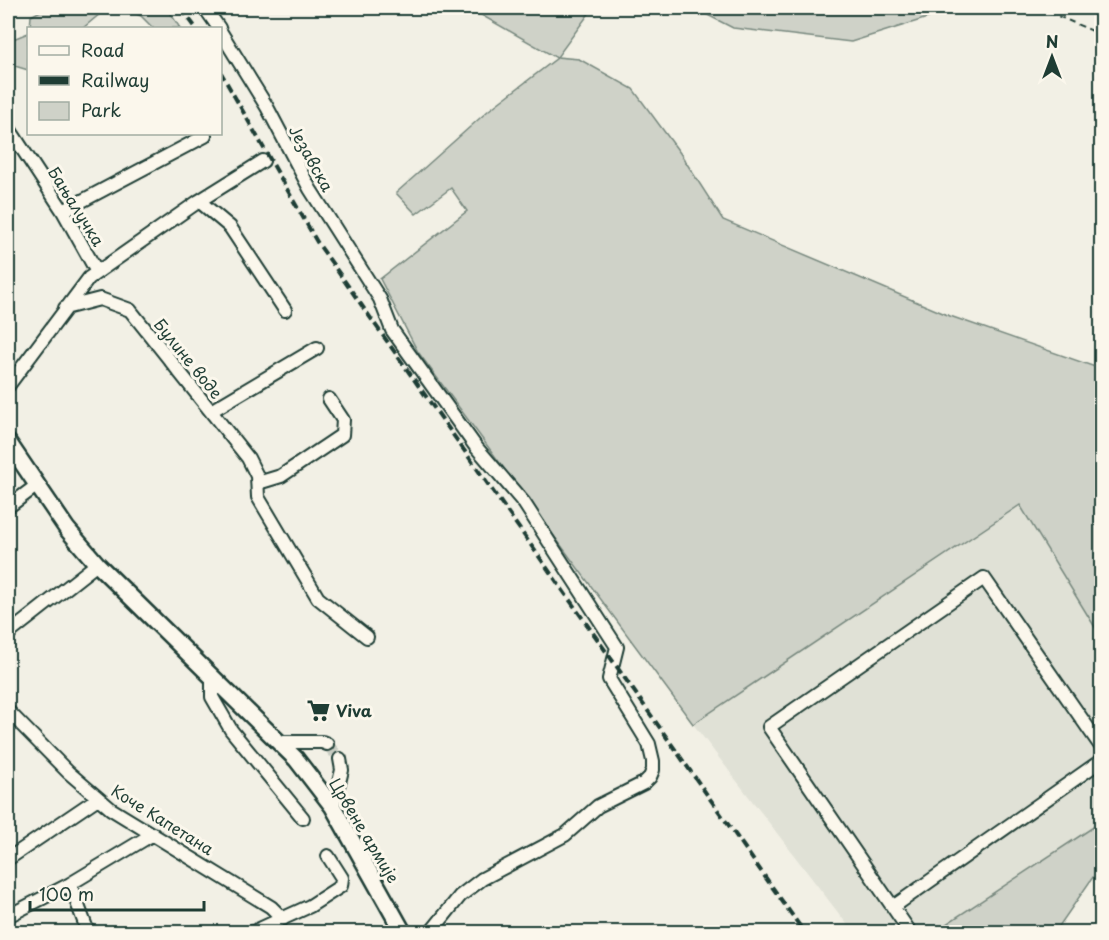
<svg xmlns="http://www.w3.org/2000/svg" width="1109" height="940" font-family="'Playpen Sans',sans-serif">
  <style>
    .built { fill: #e0e1d6 }
    .green { fill: #cfd2c8; stroke: #77887e; stroke-width: 1.5 }
    .lines { fill: none; stroke-linecap: round; stroke-linejoin: round }
    .minor-tunnel { stroke: #c8ccc2; stroke-width: 12; stroke-dasharray: 12 6; stroke-linecap: butt }
    .minor-casing { stroke: #1f3d34; stroke-width: 16 }
    .major-casing { stroke: #1f3d34; stroke-width: 20 }
    .path { stroke: #1f3d34; stroke-width: 2; stroke-dasharray: 6 4.5; stroke-linecap: butt }
    .minor { stroke: #fbf7ec; stroke-width: 12 }
    .major { stroke: #fbf7ec; stroke-width: 15 }
    .rail { stroke: #1f3d34; stroke-width: 4; stroke-dasharray: 9 4.5; stroke-linecap: butt }
    .labels { text-anchor: middle; dominant-baseline: central; stroke-width: 6; stroke-linejoin: round; paint-order: stroke }
    .street-label { font-size: 16px; fill: #1f3d34; stroke: #fbf7ec }
    .poi-label { font-size: 16px; font-weight: bold; fill: #1f3d34; stroke: #fbf7ec; text-anchor: start }
  </style>
  <rect width="100%" height="100%" fill="#f2f0e5"/>
  <filter id="ink" filterUnits="userSpaceOnUse"><feTurbulence type="fractalNoise" baseFrequency=".0167" numOctaves="2"/><feDisplacementMap in="SourceGraphic" scale="12" xChannelSelector="R" yChannelSelector="G"/><feConvolveMatrix kernelMatrix="1 2 1 2 8 2 1 2 1" color-interpolation-filters="sRGB"/></filter>
  <g filter="url(#ink)">
    <path class="built" d="M1020,505L1101,637V822L934,932H853L693,724Z"/>
    <path class="green" d="M57,8H107L83,28H30L31,16L44,9L56,13Z
      M123,8H167L180,28H153L141,16Z
      M469,8H593L557,57L579,59L633,89L680,153L723,220L950,316L1101,369V637L1020,505L693,724L418,352L380,279L467,211L451,188L416,214L396,193L489,110L557,58Z
      M694,8H959L851,42L733,28Z
      M28,33V70L8,64V41Z
      M1101,822V871L1093,877L1055,932H934Z"/>
    <g class="lines">
      <path class="minor-tunnel" d="M327,744L340,759"/>
      <defs>
        <path id="minor" d="M205,8L219,28
          M220,31L267,107L310,189L380,299L392,330L476,447L524,503L617,647L609,679L649,744L653,761V770L650,777L644,783L598,806L565,835L482,879L460,896L431,932
          M8,127L63,211L97,272
          M199,201L230,227L285,310
          M63,211L205,136
          M65,308L100,299L130,310L248,458L257,476L258,497L318,598L367,637
          M8,386L89,278L199,201L263,161
          M211,411L317,348
          M258,483L281,476L342,435L343,420L329,399
          M8,507L36,486
          M8,634L97,564
          M212,676V697L231,730L303,818
          M8,711L68,772L111,809L271,907L283,919
          M280,742H322L327,744
          M333,807L342,770L340,759
          M8,859L98,798
          M70,884L88,932
          M893,907L1102,760
          M8,916L70,884L153,834
          M253,932L310,906L341,886L342,878L328,856
          M910,932L769,727L984,578L1102,748"/>
        <path id="major" d="M8,442L67,529L97,564L296,759L333,807L403,932"/>
      </defs>
      <use href="#minor" class="minor-casing"/>
      <use href="#major" class="major-casing"/>
      <path class="path" d="M1039,8L1102,35"/>
      <use href="#minor" class="minor"/>
      <use href="#major" class="major"/>
      <path class="rail" d="M181,8L196,28
        M220,71L317,242L804,932"/>
    </g>
  </g>
  <defs>
    <symbol id="supermarket-bare" viewBox="-9 -9 18 18"><path d="M-6-5.5h2.5l.6 2H6L4.5 2H-2.5L-4.4-4H-6ZM-1.5 3.2a1.3 1.3 0 1 0 .1 0ZM3 3.2a1.3 1.3 0 1 0 .1 0Z" fill="#1f3d34" stroke="#fbf7ec" stroke-width="2.5" paint-order="stroke"/></symbol>
  </defs>
  <g fill-rule="evenodd">
    <use href="#supermarket-bare" x="302" y="694" width="33" height="33"/>
  </g>
  <g class="labels">
    <g class="street-label">
      <text transform="translate(312 158) rotate(61)">Језавска</text>
      <text transform="translate(77 206) rotate(58)">Бањалучка</text>
      <text transform="translate(189 358) rotate(51)">Булине воде</text>
      <text transform="translate(163 819) rotate(32)">Коче Капетана</text>
      <text transform="translate(365 830) rotate(59)">Црвене армије</text>
    </g>
    <g class="poi-label">
      <text x="336" y="710">Viva</text>
    </g>
  </g>
  <rect width="1109" height="940" fill="none" stroke="#fbf7ec" stroke-width="30"/>
  <rect x="15" y="15" width="1079" height="910" fill="none" stroke="#1f3d34" stroke-width="2" filter="url(#ink)"/>
  <rect x="27" y="27" width="195" height="108" fill="#fbf7ec" stroke="#a3ada2" stroke-width="1.5"/>
  <rect x="39" y="46" width="30" height="9" fill="#fbf7ec" stroke="#a3ada2" stroke-width="1.5"/>
  <text x="81" y="57" font-size="18" fill="#1f3d34">Road</text>
  <rect x="39" y="76" width="30" height="9" fill="#1f3d34" stroke="#a3ada2" stroke-width="1.5"/>
  <text x="81" y="87" font-size="18" fill="#1f3d34">Railway</text>
  <rect x="39" y="102" width="30" height="18" fill="#cfd2c8" stroke="#a3ada2" stroke-width="1.5"/>
  <text x="81" y="117" font-size="18" fill="#1f3d34">Park</text>
  <g transform="translate(1052 57)" stroke="#fbf7ec" stroke-width="4.5" paint-order="stroke">
  <path d="M0-4.5L10 22L0 15L-10 22Z" fill="#1f3d34"/>
  <text y="-9" font-size="16" font-weight="bold" text-anchor="middle" fill="#1f3d34">N</text>
  </g>
  <path d="M30 901v9h174v-9" fill="none" stroke="#1f3d34" stroke-width="3"/>
  <text x="39" y="901" font-size="18" fill="#1f3d34" stroke="#fbf7ec" stroke-width="4.5" paint-order="stroke">100 m</text>
</svg>
